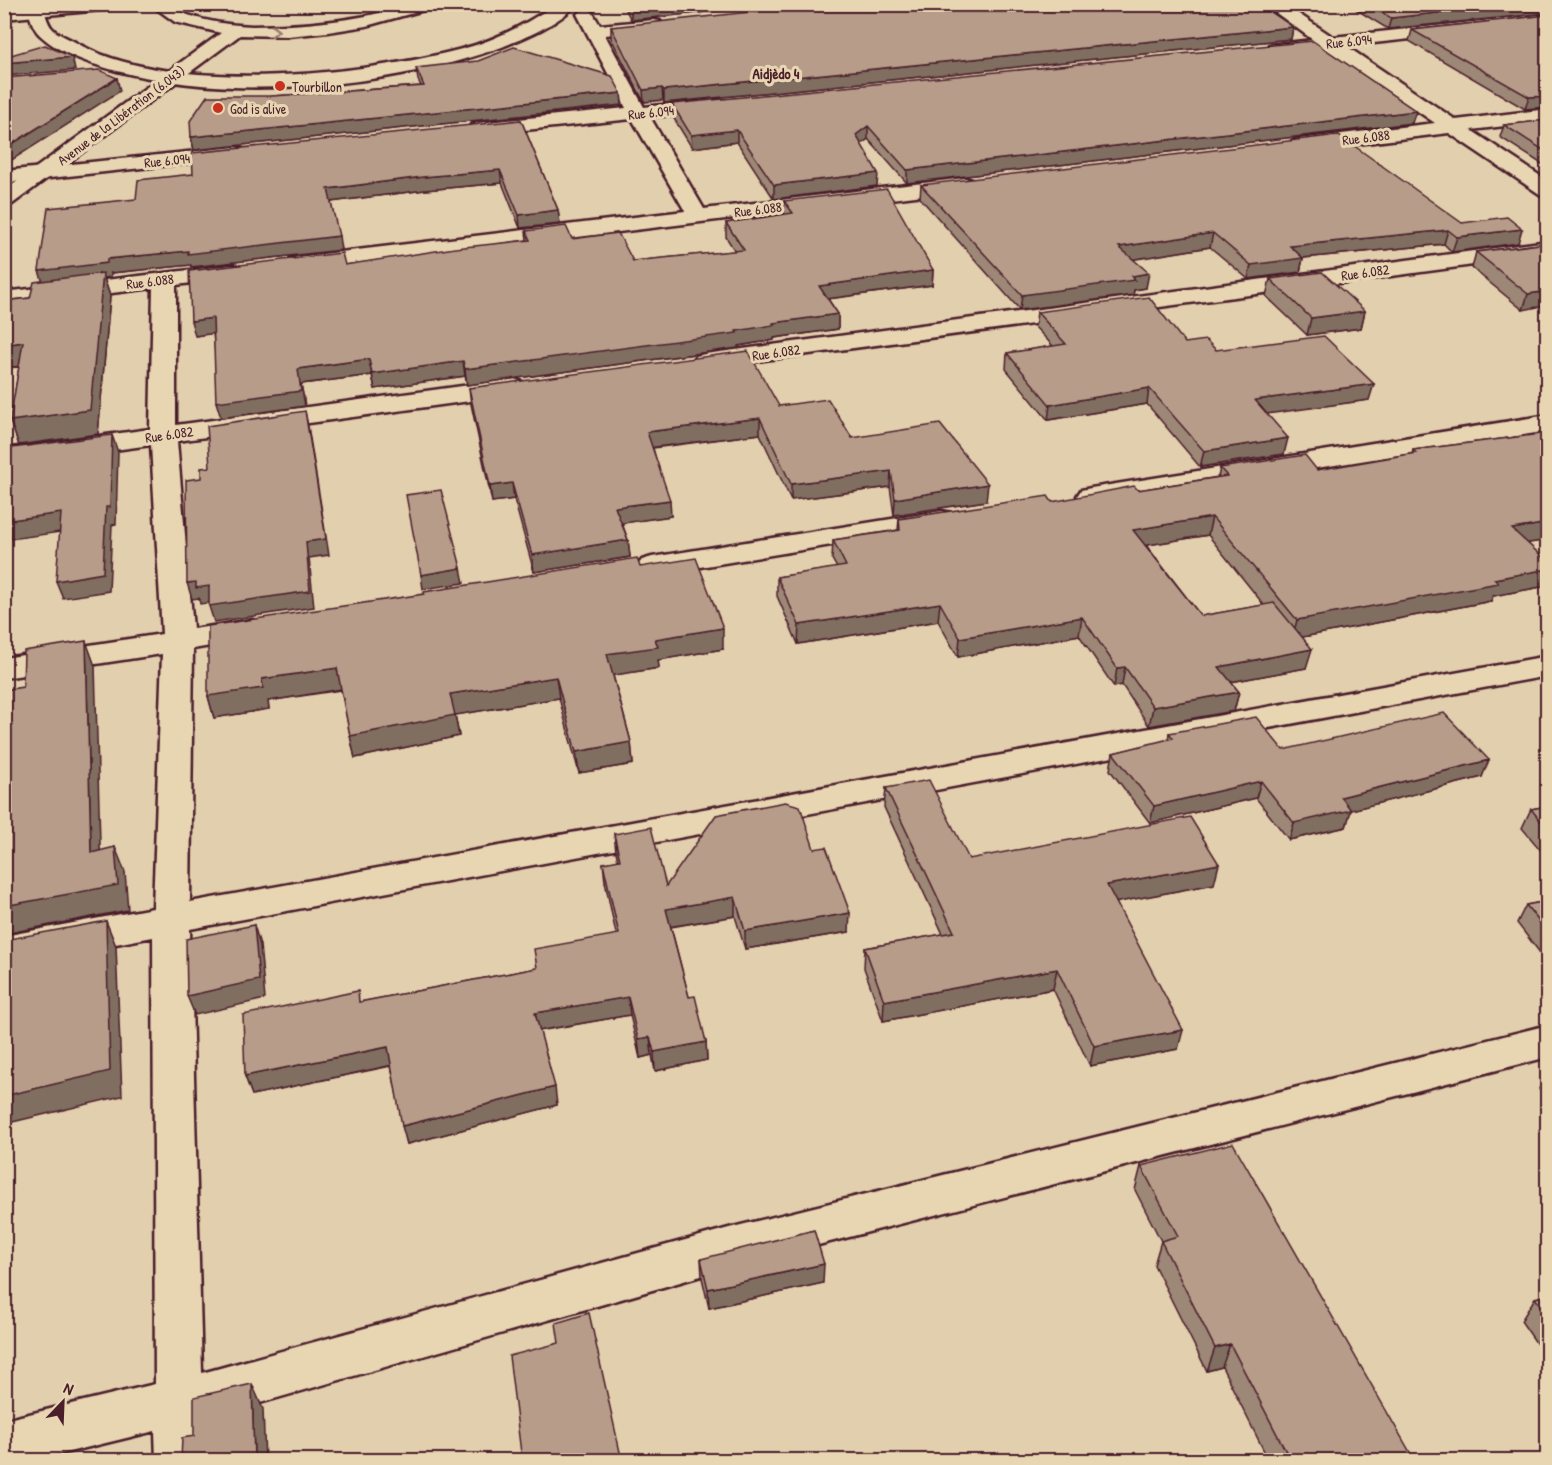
<svg xmlns="http://www.w3.org/2000/svg" width="1552" height="1465" font-family="'Patrick Hand',sans-serif">
  <style>
    .lines { fill: none; stroke-linecap: round; stroke-linejoin: round }
    .minor-casing { stroke: #4a1f2b; stroke-width: 5 }
    .tertiary-casing { stroke: #4a1f2b; stroke-width: 5 }
    .secondary-casing { stroke: #4a1f2b; stroke-width: 5 }
    .minor { fill: #e8d6b3; fill-rule: evenodd }
    .tertiary { fill: #e8d6b3; fill-rule: evenodd }
    .secondary { fill: #e8d6b3; fill-rule: evenodd }
    .wall { fill: #9d8776; stroke: #4a1f2b; stroke-width: 1.5; fill-rule: evenodd }
    .shaded-wall { fill: #806e60; stroke: #4a1f2b; stroke-width: 1.5 }
    .building { fill: #b79d89; stroke: #4a1f2b; stroke-width: 1.5 }
    .oneway { stroke: #997a6f }
    .poi-dot { fill: #c8321e; stroke: #e8d6b3; stroke-width: 2 }
    .labels { text-anchor: middle; dominant-baseline: central; stroke-width: 6; stroke-linejoin: round; paint-order: stroke }
    .far-street-label { font-size: 14px; fill: #4a1f2b; stroke: #e8d6b3 }
    .far-poi-label { font-size: 14px; fill: #4a1f2b; stroke: #e8d6b3; text-anchor: start }
    .far-neighbourhood-label { font-size: 15px; font-weight: bold; fill: #4a1f2b; stroke: #e8d6b3 }
  </style>
  <rect width="100%" height="100%" fill="#e2cfae"/>
  <filter id="ink" filterUnits="userSpaceOnUse"><feTurbulence type="fractalNoise" baseFrequency=".0167" numOctaves="2"/><feDisplacementMap in="SourceGraphic" scale="12" xChannelSelector="R" yChannelSelector="G"/><feConvolveMatrix kernelMatrix="1 2 1 2 8 2 1 2 1" color-interpolation-filters="sRGB"/></filter>
  <g filter="url(#ink)">
    <g class="lines">
      <defs>
        <path id="minor" d="M556,4H576C561,23 524,38 502,47C389,88 233,101 117,71C91,64 60,54 40,35C33,29 31,19 28,11L30,7H42C46,13 47,23 52,28C57,34 68,38 75,42C164,95 359,76 458,50C494,41 525,25 556,4Z
          M1264,4H1284L1333,37L1548,14V24L1346,46L1456,120L1548,109V121L1471,130L1548,181V197L1541,195L1449,133L1299,151L1292,149L1289,145L1292,141L1299,139L1435,123L1326,49L1275,54L1269,53L1266,49L1269,45L1313,40Z
          M585,9L591,10L600,25L654,20L660,21L663,25L660,29L654,30L605,35L644,107L716,99L723,101L725,105L723,109L716,111L650,117L704,209L965,178L972,180L975,184L972,188L965,190L298,271L290,269L287,264L290,259L298,257L685,211L632,119L478,135L471,133L468,129L471,125L478,123L626,108L577,14Z
          M236,147L243,149L246,153L243,157L4,183V171Z
          M1548,241V255L705,368L696,366L693,361L696,356L705,354Z
          M232,265L240,267L243,272L240,277L176,285V425L514,379L523,382L527,387L523,392L514,395L177,441L193,629L252,620L263,623L267,630L263,637L193,649L190,902L1548,656V676L190,929L202,1373L729,1228L1548,1025V1057L729,1268L204,1419V1460H156L155,1431L36,1460H4V1420L155,1384L153,937L4,965V936L153,908L162,654L4,678V658L162,634L151,445L4,465V449L150,429L153,288L4,306V292Z
          M1548,415V431L1091,504L1081,502L1077,496L1081,490L1091,488Z
          M942,511L952,513L956,519L952,525L652,575L642,572L637,566L642,560L652,557Z"/>
        <path id="tertiary" d="M52,4H120L112,9L4,19V9Z"/>
        <path id="secondary" d="M150,4C174,4 169,7 188,15C208,22 231,25 252,26C290,26 328,23 366,16C391,11 406,4 433,4L431,8L366,26L328,32L288,36L240,35L11,205L4,207V191L221,33L175,22Z"/>
      </defs>
      <use href="#minor" class="minor-casing"/>
      <use href="#tertiary" class="tertiary-casing"/>
      <use href="#secondary" class="secondary-casing"/>
      <use href="#minor" class="minor"/>
      <use href="#tertiary" class="tertiary"/>
      <use href="#secondary" class="secondary"/>
    </g>
    <path class="wall" d="M623,4H782L631,20Z
      M1347,4H1548V13L1388,29Z
      M1548,15V107L1525,109L1409,41L1412,30Z
      M611,27H1293L1291,39L664,103L663,100L644,102L611,38Z
      M416,68L621,93L622,105L194,150L191,137L272,96L421,86L418,80Z
      M672,104L1412,123L907,183L868,139L861,144L877,186L774,199L737,142L692,148L673,117Z
      M521,120L558,210L560,224L520,228L502,183L425,190L331,202L341,250L191,267V265L111,273V277L104,278L110,296L98,434L19,445L10,421L19,367L4,368V301L30,298L42,281L136,199L193,174Z
      M1548,120V168L1500,137L1504,125Z
      M921,185L1462,223L1518,243L1452,252L1444,244L1303,258L1300,272L1248,279L1210,247L1133,259L1146,288L1134,290L1133,295L1020,310L920,198Z
      M784,201L933,270L932,285L828,299L838,314V329L774,338V340L738,346V348L467,385L465,376L375,389L372,375L301,384L305,406L221,418L213,333L195,336L345,265L527,240L526,231L572,239L633,261L735,251L726,237V223L784,215Z
      M1548,243L1523,310L1472,268L1476,252Z
      M1270,279L1365,311L1361,328L1307,335L1266,296Z
      M1037,312L1216,350L1369,400L1267,413L1284,454L1200,467L1147,404L1048,420L1006,369L1007,353L1053,346L1035,327Z
      M469,388L779,406L852,438L986,501L894,515L890,487L791,500L760,434L653,448L671,516L622,523L628,540L630,557L534,572L514,499L492,502L471,404Z
      M1548,433V540L1527,543L1548,562V582L1546,586L1493,596L1491,601L1302,637L1306,668L1231,682L1239,692L1234,711L1149,726L1122,685L1114,687L1079,635L958,657L938,621L798,644L777,596V577L837,568L832,559L833,540L898,530L899,519L1052,502L1138,490L1218,477L1220,468L1317,470L1412,454L1413,450ZM1208,535L1264,605L1201,616L1146,545Z
      M640,567L723,649L658,660L659,668L613,675L631,742L633,764L579,773L559,698L455,715L459,736L355,758L341,690L268,701L269,709L214,718L208,696Z
      M1169,733L1283,750L1482,777L1351,810L1346,827L1289,840L1256,798L1150,823L1110,770L1113,753L1168,740Z
      M886,788L969,859L1214,884L1116,902L1178,1049L1090,1066L1053,989L883,1021L864,968L865,948L943,934L884,807Z
      M1548,806V859L1522,828L1531,809Z
      M614,834L666,886L814,849L849,932L745,949L735,916L671,927L689,997L706,1042L707,1060L655,1071L652,1055L640,1058L630,1015L539,1031L557,1105L407,1144L391,1066L252,1095L245,1076L361,1002L537,968L616,934L605,882L603,863L618,861L616,852Z
      M1548,901V963L1517,923L1526,905Z
      M1548,1074V1100L1539,1089Z
      M1141,1166L1415,1461H1269L1222,1367L1207,1371L1154,1265L1161,1241L1135,1190Z
      M701,1259L823,1283L709,1308L702,1278Z
      M1548,1295V1360L1521,1321L1535,1298Z"/>
    <path class="shaded-wall" d="M669,4H782L631,20V8Z
      M1520,4H1548V13L1388,29L1391,18Z
      M1293,27L1291,39L664,103V90Z
      M72,57L75,70L4,76V63Z
      M117,78L120,91L4,165V149Z
      M662,88L663,100L644,102L643,90Z
      M621,93L622,105L194,150L191,137Z
      M1548,96V107L1525,109L1529,97Z
      M1416,111L1412,123L907,183V170Z
      M868,126V139L856,148V135Z
      M737,130V142L692,148L691,135Z
      M500,170L502,183L425,190L330,202L328,189L423,177Z
      M878,173L877,186L774,199V185Z
      M558,210L560,224L520,228L519,215Z
      M1522,229L1518,243L1452,252L1457,237Z
      M1448,230L1444,244L1303,258L1300,272L1248,279L1251,265L1290,246Z
      M1213,233L1210,247L1117,262L1119,247Z
      M339,236L341,250L191,267V265L111,273V277L104,278L110,296L98,434L19,445L10,421L44,285L39,271L107,259Z
      M933,270L932,285L819,300V286Z
      M1149,273L1146,288L1134,290L1133,295L1020,310L1022,295Z
      M1548,291V305L1523,310L1528,294Z
      M1365,311L1361,328L1307,335L1311,318Z
      M838,314V329L774,338V340L738,346V348L467,385L465,369L736,331L773,323Z
      M213,318L216,333L195,336L191,321Z
      M23,342L31,365L4,368V345Z
      M369,359L372,375L301,384L305,406L221,418L216,402L298,369Z
      M463,361L465,376L375,389L372,374Z
      M1374,384L1369,400L1252,416L1255,400Z
      M1149,388L1147,404L1048,420L1050,405Z
      M305,411L308,426L329,555L309,558L314,607L214,622L209,606L306,542Z
      M760,418V434L648,448L647,432Z
      M112,435L118,452L116,524L112,525L109,591L63,598L56,581L106,507Z
      M1288,438L1284,454L1200,467L1204,451Z
      M891,471L890,487L791,500V484Z
      M512,483L514,499L492,502L490,486Z
      M988,484L986,501L894,515L895,499Z
      M670,500L671,516L617,524L615,507Z
      M61,513L68,531L4,540V521Z
      M1212,517L1208,535L1130,548L1133,530Z
      M1548,523V540L1505,547L1512,529Z
      M628,540L630,557L534,572L532,555Z
      M461,568L464,583L423,589L421,575Z
      M1548,569V582L1546,586L1493,596L1491,601L1292,639L1297,620L1494,579Z
      M196,582L209,586L214,602L200,604L199,598L192,599L187,583Z
      M940,603L938,621L798,644L799,625Z
      M1082,617L1079,635L958,657L960,638Z
      M723,628V649L658,660L659,668L609,676L607,654L655,639Z
      M86,641L95,666L101,878L91,853Z
      M1312,649L1306,668L1214,685L1219,667Z
      M1125,667L1122,685L1114,687L1117,668Z
      M337,668L342,689L268,701L269,709L214,718L208,696L262,679Z
      M556,677L559,698L455,715L459,736L355,758L350,736L450,694Z
      M1239,692L1234,711L1149,726L1153,707Z
      M631,742L633,764L579,773L576,752Z
      M1489,760L1482,777L1351,810L1346,827L1289,840L1294,823L1341,797Z
      M1261,781L1256,798L1150,823L1154,806Z
      M115,847L125,872L128,910L4,934V906Z
      M1219,864L1214,884L1103,905L1107,885Z
      M735,897V916L668,927L666,909Z
      M850,913L849,932L745,949V931Z
      M106,921L116,946L122,1096L4,1124V1096Z
      M254,925L260,945L265,999L195,1015L187,996Z
      M1057,969L1053,989L883,1021L884,1001Z
      M628,997L630,1015L537,1031L535,1013Z
      M1183,1030L1178,1049L1090,1066L1094,1046Z
      M650,1037L652,1055L640,1058L638,1039Z
      M706,1042L707,1060L655,1071L654,1052Z
      M388,1047L393,1065L252,1095L245,1076Z
      M555,1087L557,1105L407,1144L402,1126Z
      M824,1264L823,1283L709,1308L708,1289Z
      M1230,1344L1222,1367L1207,1371L1215,1348Z
      M252,1384L263,1409L265,1461H254Z"/>
    <path class="building" d="M628,4H669L631,8Z
      M823,4H1259L1293,27L664,90L662,88L643,90L611,27Z
      M1368,4H1520L1391,18Z
      M1548,15V96L1529,97L1412,30Z
      M1313,41L1416,111L907,170L868,126L856,135L878,173L774,185L737,130L691,135L672,104Z
      M45,45L72,57L4,63V57Z
      M514,47L612,76L621,93L191,137L190,121L207,96H272L424,86L416,68L478,61Z
      M99,70L117,78L4,149V78Z
      M521,120L558,210L519,215L500,170L423,177L328,189L339,236L188,254V251L107,259V263L39,271L48,208L136,199L138,180L193,174L192,153Z
      M1548,120V153L1504,125Z
      M1339,135L1462,223L1507,217L1522,229L1457,237L1448,230L1290,246L1303,258L1251,265L1213,233L1119,247L1149,273L1132,276L1135,280L1022,295L921,185Z
      M887,189L933,270L819,286L838,314L773,323L774,325L736,331L737,333L465,369L463,361L372,374L369,359L298,369L301,391L216,402L213,318L191,321L189,271L342,253L345,265L455,248L530,240L526,231L566,226L572,239L618,233L633,261L744,250L726,223L793,213L784,201Z
      M1548,243V291L1528,294L1476,252Z
      M1322,272L1365,311L1311,318L1270,279Z
      M103,273L90,410L10,421L23,342L4,345V301L30,298L34,282Z
      M1149,297L1185,343L1206,340L1216,350L1324,336L1374,384L1255,400L1288,438L1204,451L1149,388L1050,405L1007,353L1066,344L1037,312Z
      M748,351L779,406L828,399L852,438L940,424L988,484L895,499L891,471L791,484L760,418L647,432L670,500L615,507L628,540L532,555L512,483L490,486L469,388Z
      M305,411L326,539L306,542L310,591L209,606V586L196,588V582L187,583L186,480L201,478V468L210,467L207,426Z
      M1548,433V523L1512,529L1548,562V569L1494,579L1498,583L1297,620L1212,517L1133,530L1201,616L1274,603L1312,649L1219,667L1239,692L1153,707L1125,667L1117,668L1082,617L960,638L940,603L799,625L777,577L846,566L833,540L900,530L899,519L1048,496L1052,502L1134,486L1138,490L1227,476L1220,468L1305,455L1317,470L1416,453L1413,450Z
      M112,435L110,507H106L103,573L56,581L61,513L4,521V449Z
      M441,490L461,568L421,575L406,495Z
      M637,558L640,567L696,558L723,628L655,639L658,647L607,654L631,742L576,752L556,677L450,694L455,715L350,736L337,668L262,679L263,688L208,696V626L424,594V592Z
      M86,641L91,853L115,847L118,885L4,906V690L23,687L24,651Z
      M1444,713L1489,760L1341,797L1351,810L1294,823L1261,781L1154,806L1113,753L1173,738L1169,733L1256,717L1283,750Z
      M929,780L969,859L1190,817L1219,864L1107,885L1183,1030L1094,1046L1057,969L884,1001L865,948L954,932L886,788Z
      M785,802L800,806L814,849L826,847L850,913L745,931L735,897L666,909L689,997L695,996L706,1042L654,1052L650,1037L638,1039L628,997L535,1013L555,1087L402,1126L388,1047L245,1076L243,1015L358,991L359,1002L537,968L534,949L619,934L603,863L620,860L614,834L651,827L666,886L716,815Z
      M1548,806V830L1531,809Z
      M1548,901V933L1526,905Z
      M106,921L110,1071L4,1096V940Z
      M254,925L259,980L187,996L186,939Z
      M1233,1143L1415,1461H1291L1230,1344L1215,1348L1161,1241L1178,1236L1141,1166Z
      M814,1230L824,1264L708,1289L701,1259Z
      M1548,1295V1316L1535,1298Z
      M589,1313L622,1461H522L509,1356L559,1343L556,1323Z
      M252,1384L254,1461H181L182,1438L194,1436V1397Z"/>
    <defs><path id="oneway-chevron" d="M-2-3.5L2.5 0L-2 3.5" fill="none" stroke-width="1.6" stroke-linecap="round" stroke-linejoin="round" transform="scale(1.5)"/></defs>
    <use class="oneway" href="#oneway-chevron" transform="translate(275 31)"/>
  </g>
  <g class="poi-dot">
    <circle cx="280" cy="86" r="6"/>
    <circle cx="218" cy="108" r="6"/>
  </g>
  <g class="labels">
    <g class="far-street-label">
      <text transform="translate(1349 41) rotate(-6)">Rue 6.094</text>
      <text transform="translate(651 112) rotate(-6)">Rue 6.094</text>
      <text transform="translate(121 115) rotate(-37)">Avenue de la Libération (6.043)</text>
      <text transform="translate(1366 137) rotate(-7)">Rue 6.088</text>
      <text transform="translate(167 160) rotate(-6)">Rue 6.094</text>
      <text transform="translate(758 209) rotate(-7)">Rue 6.088</text>
      <text transform="translate(1365 272) rotate(-8)">Rue 6.082</text>
      <text transform="translate(150 281) rotate(-7)">Rue 6.088</text>
      <text transform="translate(776 352) rotate(-8)">Rue 6.082</text>
      <text transform="translate(169 434) rotate(-8)">Rue 6.082</text>
    </g>
    <g class="far-poi-label">
      <text x="292" y="86">Tourbillon</text>
      <text x="230" y="108">God is alive</text>
    </g>
    <g class="far-neighbourhood-label">
      <text x="776" y="73">Aidjèdo 4</text>
    </g>
  </g>
  <rect width="1552" height="1465" fill="none" stroke="#e8d6b3" stroke-width="24"/>
  <rect x="12" y="12" width="1528" height="1441" fill="none" stroke="#4a1f2b" stroke-width="2" filter="url(#ink)"/>
  <g transform="translate(63 1402) rotate(23)" stroke="#e8d6b3" stroke-width="4.5" paint-order="stroke">
  <path d="M0-4.5L10 22L0 15L-10 22Z" fill="#4a1f2b"/>
  <text y="-9" font-size="16" font-weight="bold" text-anchor="middle" fill="#4a1f2b">N</text>
  </g>
</svg>
